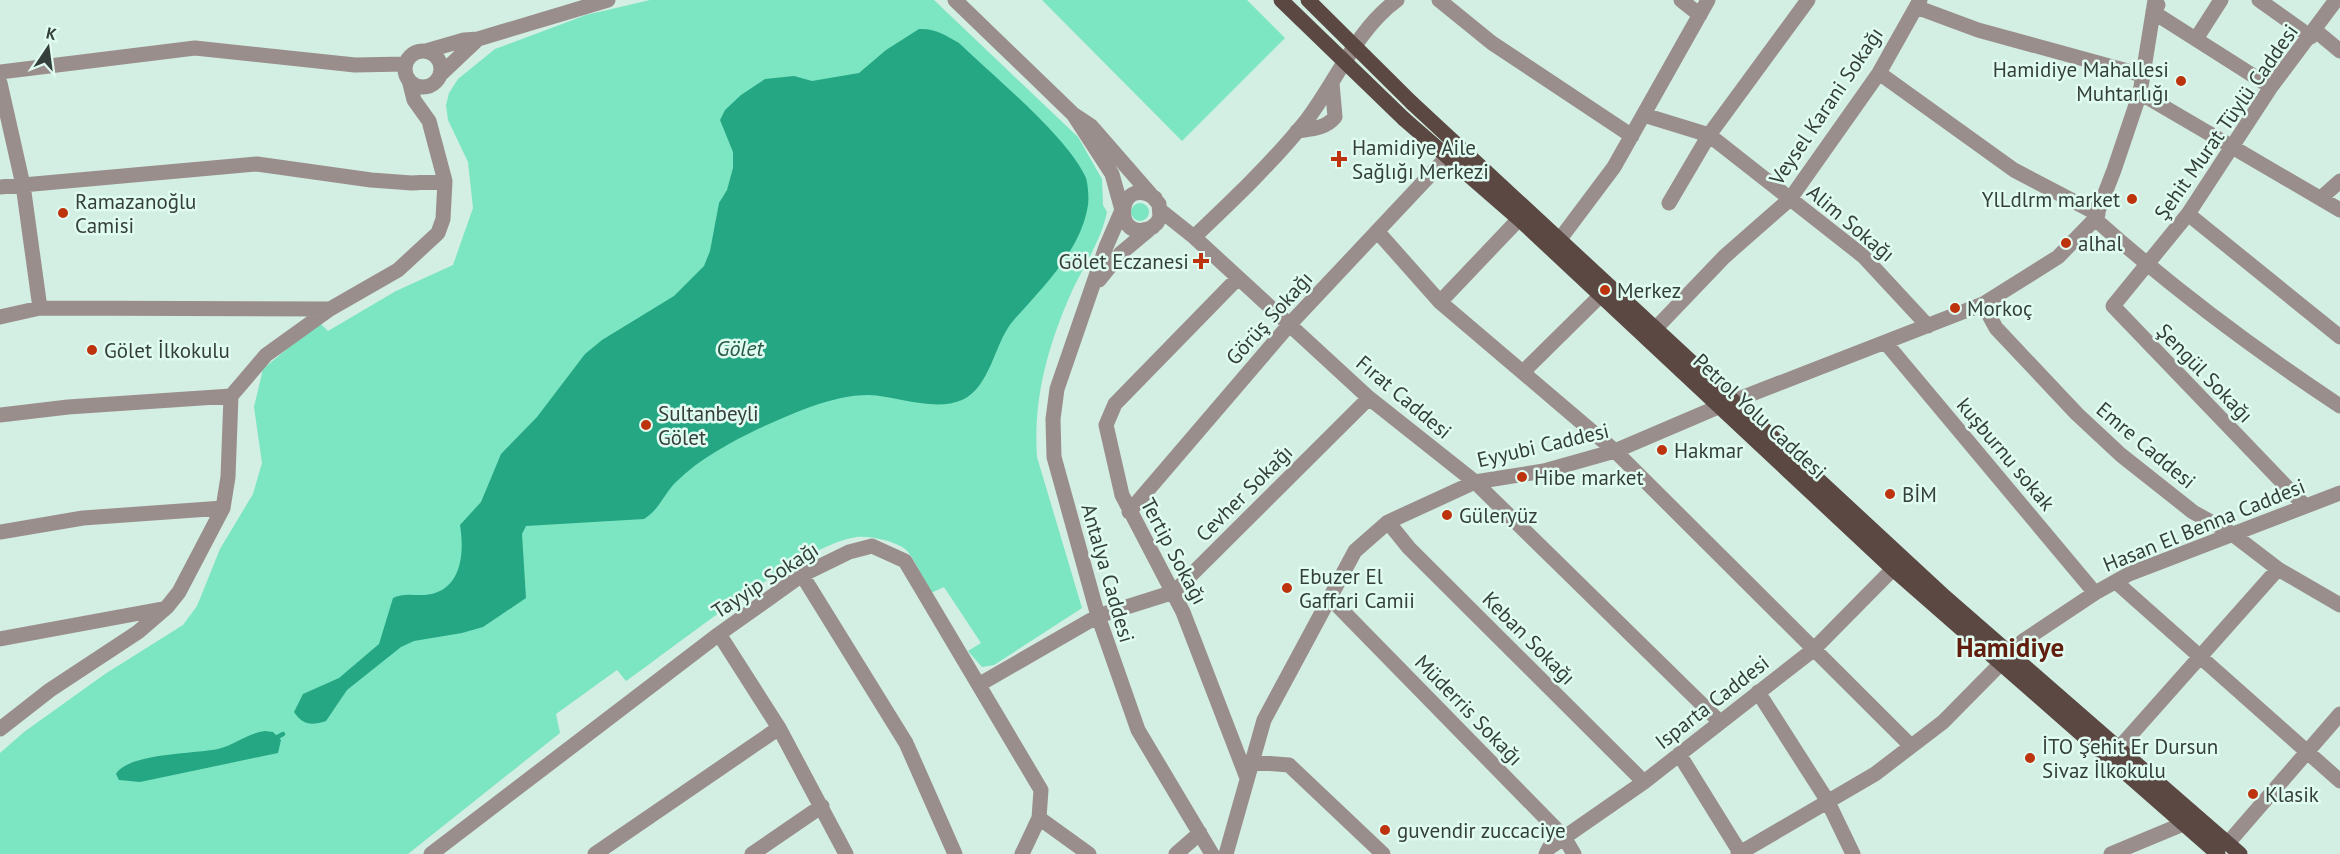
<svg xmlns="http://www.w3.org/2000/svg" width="2340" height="854" font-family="'PT Sans',sans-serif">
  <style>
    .green { fill: #7ce5c2 }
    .water { fill: #25a784 }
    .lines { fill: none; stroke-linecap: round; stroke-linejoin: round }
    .stream { stroke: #25a784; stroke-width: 4.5 }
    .minor { stroke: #9a8e8c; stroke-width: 15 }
    .major { stroke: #5b4843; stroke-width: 15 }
    .major-bridge { stroke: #5b4843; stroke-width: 15 }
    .poi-dot { fill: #bd330d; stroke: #e0fbf0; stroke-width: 2 }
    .labels { text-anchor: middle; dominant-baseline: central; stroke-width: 5; stroke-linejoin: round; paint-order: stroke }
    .poi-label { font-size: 21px; fill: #343f3b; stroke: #e0fbf0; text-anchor: start }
    .street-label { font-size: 21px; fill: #343f3b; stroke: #e0fbf0 }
    .water-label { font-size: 22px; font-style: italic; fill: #285949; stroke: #e0fbf0 }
    .district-label { font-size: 27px; font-weight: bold; fill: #611e0f; stroke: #e0fbf0 }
  </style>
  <rect width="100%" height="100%" fill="#d3eee3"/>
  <path class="green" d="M650,0H934L1078,137L1102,179L1103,205L1107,212C1101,241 1084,265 1072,291C1048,345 1033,398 1037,457L1082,608L994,665L982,667L968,651L981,643L944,587L931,593C925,583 913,555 905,549C894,541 871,536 857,537C802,544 676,646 626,681L617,670L556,714L560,733L408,854H0V753L24,732L105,674L183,625L197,606L220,549L253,494L262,463L254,407L263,369L319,322L328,331L396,291L453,265L473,208L468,162L448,120L446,105L449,93L458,79L495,49L586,15Z
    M1042,0H1247L1285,38L1182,141Z
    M1131 212a9 9 0 1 1 18 0a9 9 0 1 1-18 0Z"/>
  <path class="water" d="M919,29C935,28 945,35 959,43C993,76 1068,137 1086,178C1088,185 1089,198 1088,205C1081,251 1041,289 1013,321C994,343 991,387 962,400C934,412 897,396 868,395C832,395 792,414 760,428C731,442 699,459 676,482C664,494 659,510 644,519L526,526L522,534L526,598L483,627L462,633L414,641L401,647L347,690L326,721C311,726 303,725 294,712L303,694L339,678L379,644L393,598C405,591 421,598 435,593C463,584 464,549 460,525L481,502L501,454L537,417L585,354L602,340L674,296L704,266L710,251L719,203L727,190L733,168V152L720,120L725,110L741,95L765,79L794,76L812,81L859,73L886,50Z
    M265,731L273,732L281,740L278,753L140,782L119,780L116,774C128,753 194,754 218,749C235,745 248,733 265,731Z"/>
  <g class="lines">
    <path class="stream" d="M274,739L283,734"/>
    <path class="minor" d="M955,0L1073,114L1091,126L1159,204L1160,217L1157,223L1121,253L1099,280
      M1439,0L1492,43L1632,136
      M1681,0L1700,15
      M2259,0L2311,37
      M2158,5L2153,12L2271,87
      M1916,7L1978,30L2142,75
      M2316,31L2340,51
      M2196,39L2221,0
      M405 69a18 18 0 1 1 36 0a18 18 0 1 1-36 0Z
      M426,51L464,40L478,39L608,0
      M0,72L195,48L355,65L405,64
      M1879,73L2014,170L2098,214
      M441,74L478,39
      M0,83L23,185L40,308
      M2140,93L2340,210
      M1073,114L1112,174L1122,210L1106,247L1057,389L1053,419L1054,457L1098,616L1138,730L1212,854
      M1644,115L1709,135L1863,256L1928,326
      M1297,131C1311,129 1325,129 1335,117L1332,83
      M0,187L257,164L371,180L412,183L445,181
      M2322,197L2340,181
      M1669,203L1709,135L1808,0
      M1160,210L1194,237L1369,398L1475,482L1720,722
      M2188,214L2340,337
      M2095,219C2172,288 2254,349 2340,406
      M1153,227C1111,247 1116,172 1155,198
      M1377,231L1440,302L1615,451L1911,746
      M1194,237C1233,200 1272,163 1306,121C1336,82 1356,30 1397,0
      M1560,239L1614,167L1708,0
      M1238,278L1115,404L1106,425L1122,495L1183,612L1247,778
      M1440,302L1519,219
      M1983,304L1996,328L2077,414L2121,455L2193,512L2231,533L2278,569L2340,605
      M0,317L40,308L330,309
      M1656,328L1724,257L1790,199L1879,73L1920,0
      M1885,342L2095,593
      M1523,372L1600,296
      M0,415L68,407L231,396
      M2305,506L2113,306L2188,214L2271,87L2336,0
      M1129,512L1289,325L1447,157
      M1388,522L1409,548L1644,782
      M0,532L83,518L223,508
      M802,575L906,743L955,854
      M2116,582L2340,781
      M1330,598L1564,837L1574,854
      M719,634L779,728L846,854
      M0,639L162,609
      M980,684L1098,616L1174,592L1369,398
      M1758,692L1827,800L1853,854
      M0,729L50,690L138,632L167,607L179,592L223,508L228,477L231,396L266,355L330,309L398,270L438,233L443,219L445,181L429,121L414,100L409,80
      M2119,748L2278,569
      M1679,754L1741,854
      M1252,762L1289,765L1383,854
      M2228,843L2340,714
      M431,854L719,634L802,575L849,552L872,546L905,561L1041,790L1039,818L1089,854
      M595,854L779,728
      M752,854L822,806
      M1022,854L1039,818
      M1176,854L1200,833
      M1226,854L1264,720L1355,551L1388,522L1475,482L1544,471L1615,451L1718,407L1983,304L2058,257L2095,219L2114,170L2140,93L2155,0
      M1546,854L1549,848L1644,782L1813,650L1893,569
      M1738,854L1875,774L1943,722L2023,641L2095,593L2129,574L2340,493
      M2111,854L2183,824"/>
    <path class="major" d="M1412,103L1945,597L2240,854
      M1404,119L1519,219L1893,569L2218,854"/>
    <path class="major-bridge" d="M1281,0L1404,119
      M1308,0L1412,103"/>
  </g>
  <g class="poi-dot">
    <circle cx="2181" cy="81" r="6"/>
    <path d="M1336 150h6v6h6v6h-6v6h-6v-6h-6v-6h6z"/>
    <circle cx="2132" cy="199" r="6"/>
    <circle cx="63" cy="213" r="6"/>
    <circle cx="2066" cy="243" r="6"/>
    <path d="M1198 252h6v6h6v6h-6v6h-6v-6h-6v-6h6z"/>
    <circle cx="1605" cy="290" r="6"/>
    <circle cx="1955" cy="308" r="6"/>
    <circle cx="92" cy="350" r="6"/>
    <circle cx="646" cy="425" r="6"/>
    <circle cx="1662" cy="450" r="6"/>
    <circle cx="1522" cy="477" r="6"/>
    <circle cx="1890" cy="494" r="6"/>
    <circle cx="1447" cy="515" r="6"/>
    <circle cx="1287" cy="588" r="6"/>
    <circle cx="2030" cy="758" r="6"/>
    <circle cx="2253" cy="794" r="6"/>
    <circle cx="1385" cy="830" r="6"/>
  </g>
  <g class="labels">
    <g class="poi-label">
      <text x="2169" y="69" text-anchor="end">Hamidiye Mahallesi<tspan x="2169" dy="24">Muhtarlığı</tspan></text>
      <text x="1352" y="147">Hamidiye Aile<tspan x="1352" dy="24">Sağlığı Merkezi</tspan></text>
      <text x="2120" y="199" text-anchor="end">YlLdlrm market</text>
      <text x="75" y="201">Ramazanoğlu<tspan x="75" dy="24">Camisi</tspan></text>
      <text x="2078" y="243">alhal</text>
      <text x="1189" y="261" text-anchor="end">Gölet Eczanesi</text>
      <text x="1617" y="290">Merkez</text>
      <text x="1967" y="308">Morkoç</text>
      <text x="104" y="350">Gölet İlkokulu</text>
      <text x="658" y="413">Sultanbeyli<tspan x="658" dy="24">Gölet</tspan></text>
      <text x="1674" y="450">Hakmar</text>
      <text x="1534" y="477">Hibe market</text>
      <text x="1902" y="494">BİM</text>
      <text x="1459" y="515">Güleryüz</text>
      <text x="1299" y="576">Ebuzer El<tspan x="1299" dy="24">Gaffari Camii</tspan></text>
      <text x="2042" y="746">İTO Şehit Er Dursun<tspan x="2042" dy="24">Sivaz İlkokulu</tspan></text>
      <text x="2265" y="794">Klasik</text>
      <text x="1397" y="830">guvendir zuccaciye</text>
    </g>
    <g class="street-label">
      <text transform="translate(1826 106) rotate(-56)">Veysel Karani Sokağı</text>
      <text transform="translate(2226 122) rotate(-55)">Şehit Murat Tüylü Caddesi</text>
      <text transform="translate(1851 223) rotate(40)">Alim Sokağı</text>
      <text transform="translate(1269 318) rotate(-48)">Görüş Sokağı</text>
      <text transform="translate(2205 373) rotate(46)">Şengül Sokağı</text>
      <text transform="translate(1404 397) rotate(40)">Fırat Caddesi</text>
      <text transform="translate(1760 416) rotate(43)">Petrol Yolu Caddesi</text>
      <text transform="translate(1543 445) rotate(-13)">Eyyubi Caddesi</text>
      <text transform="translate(2146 445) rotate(40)">Emre Caddesi</text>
      <text transform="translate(2006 454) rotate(50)">kuşburnu sokak</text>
      <text transform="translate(1244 493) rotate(-45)">Cevher Sokağı</text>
      <text transform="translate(2204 525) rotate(-22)">Hasan El Benna Caddesi</text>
      <text transform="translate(1174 551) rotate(62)">Tertip Sokağı</text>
      <text transform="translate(1108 573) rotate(74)">Antalya Caddesi</text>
      <text transform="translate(765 580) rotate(-33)">Tayyip Sokağı</text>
      <text transform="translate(1529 638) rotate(45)">Keban Sokağı</text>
      <text transform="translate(1712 702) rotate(-38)">Isparta Caddesi</text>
      <text transform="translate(1469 710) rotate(46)">Müderris Sokağı</text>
    </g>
    <g class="water-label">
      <text x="740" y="348">Gölet</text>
    </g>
    <g class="district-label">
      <text x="2010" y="647">Hamidiye</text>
    </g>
  </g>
  <g transform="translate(48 48) rotate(13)" stroke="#e0fbf0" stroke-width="4.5" paint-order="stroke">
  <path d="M0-4.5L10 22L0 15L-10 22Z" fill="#343f3b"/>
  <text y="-9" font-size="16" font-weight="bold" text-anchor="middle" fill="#343f3b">K</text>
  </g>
</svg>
